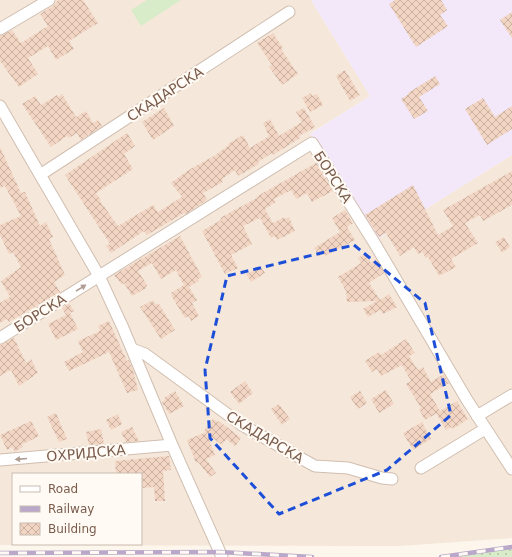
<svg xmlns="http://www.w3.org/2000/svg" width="512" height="557" font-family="'DejaVu Sans',sans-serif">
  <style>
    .residential { fill: #f5e8da; fill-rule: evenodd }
    .education { fill: #f3e8fa }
    .grass { fill: url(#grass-dots) }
    .garden { fill: #d8ecc9 }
    .building { fill: url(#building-cross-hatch) }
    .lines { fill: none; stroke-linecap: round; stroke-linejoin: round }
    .minor-casing { stroke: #d1beb0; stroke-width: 13 }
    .minor { stroke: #fff; stroke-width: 11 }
    .rail-casing { stroke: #b9a8c9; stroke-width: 4.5 }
    .rail { stroke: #fffaf3; stroke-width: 3; stroke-dasharray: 9; stroke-linecap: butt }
    .oneway { fill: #af9d94 }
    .marked { fill: none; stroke: #1d4ed8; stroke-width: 3; stroke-dasharray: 8 5; stroke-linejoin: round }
    .labels { text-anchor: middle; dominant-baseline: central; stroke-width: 4; stroke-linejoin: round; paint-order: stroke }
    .street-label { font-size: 14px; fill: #7a5c4d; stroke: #fffaf3 }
  </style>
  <defs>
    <pattern id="grass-dots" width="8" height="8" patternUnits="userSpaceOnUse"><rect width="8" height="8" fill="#d8ecc9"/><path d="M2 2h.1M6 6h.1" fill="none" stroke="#b4c2a5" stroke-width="1.8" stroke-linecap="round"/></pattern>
    <pattern id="building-cross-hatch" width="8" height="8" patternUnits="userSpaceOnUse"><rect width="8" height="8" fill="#f3d5c3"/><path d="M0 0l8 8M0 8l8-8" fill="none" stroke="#cab0a1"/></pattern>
  </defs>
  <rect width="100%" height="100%" fill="#fdf6ec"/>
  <path class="residential" d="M0,0H311L370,96L311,133L376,240L512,155V538L400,546L0,545ZM13,474H141V544H13Z"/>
  <path class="education" d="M311,0H512V155L376,240L310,134L370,96Z"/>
  <path class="grass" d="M512,548V557H456Z"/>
  <path class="garden" d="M147,0H181L141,26L131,10Z"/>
  <path class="building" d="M58,0H83L98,23L69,41L74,49L56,60L48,46L28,58L38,74L19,87L0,61V36L12,30L21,43L48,26L40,14L53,6Z
    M395,0H441L447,10L440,15L448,26L416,47L389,4Z
    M512,12V38L500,20Z
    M273,33L283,48L281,49L298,74L282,85L269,67L272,65L257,43Z
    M345,70L360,95L350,101L336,76Z
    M435,76L440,84L419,97L428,111L414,119L401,99L409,94L408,93Z
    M311,93L312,96L317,94L323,105L310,112L302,98Z
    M62,94L76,117L86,111L93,123L98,120L102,126L81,140L77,133L69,138L67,136L51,147L22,104L35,96L41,105L57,95L58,97Z
    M483,98L495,117L512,106V129L487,145L465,109Z
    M164,108L174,126L153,140L142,122Z
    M304,108L315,127L299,136L300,138L273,155L272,153L258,162L259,164L238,176L235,170L222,179L223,182L203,193L207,200L186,214L184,213L147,235L144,231L111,253L106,246L110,244L65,175L127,133L135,146L124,154L133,169L96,193L101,200L100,201L118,226L153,205L158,212L182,197L171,183L187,171L214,156L229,145L228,144L243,135L250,148L269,136L263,123L270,119L279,136L302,122L296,112Z
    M0,147L21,193L25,192L40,226L46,222L53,237L49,239L65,275L54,282L60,292L9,322L7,319L0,323V303L10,297L1,281L21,267L13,252L9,254L0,235V225L21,216L5,186L0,188Z
    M316,163L333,191L312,202L307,193L296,199L291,190L274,199L276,202L265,209L273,223L284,217L285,219L289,217L295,231L277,240L275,236L271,238L260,218L243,226L252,244L231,255L238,268L225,274L202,231L221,220L220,218L257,198L256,197Z
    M512,171V205L483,221L480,215L465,223L478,243L451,259L456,267L439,276L428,257L426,258L422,252L418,254L414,247L400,256L386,233L379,237L365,215L413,185L438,235L453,226L443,210Z
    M345,210L353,223L347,227L355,240L325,256L323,253L319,256L314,248L340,232L332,218Z
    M180,236L202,277L198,279L199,281L189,287L197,300L192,303L199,316L191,321L189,316L185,318L172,297L171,293L184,285L176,270L161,279L152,263L138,271L147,285L146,288L132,296L124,283L122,285L114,275Z
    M504,237L510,247L502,253L495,242Z
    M365,254L371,263L376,259L384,273L369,283L380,300L389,294L397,307L383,314L380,310L368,317L363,309L377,301L347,302L346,291L338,277L361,263L358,258Z
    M261,267L265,273L251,282L246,274Z
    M153,300L155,304H159L175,330L161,339L140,307Z
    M69,303L74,311L66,315L62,308Z
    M70,313L78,329L56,340L48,324Z
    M109,321L127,361L129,360L133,370L138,390L127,393L109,352L69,371L64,362L83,352L78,341L100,331L98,326Z
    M14,338L26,363L31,359L38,373L19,386L11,370L0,376V345Z
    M406,339L415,353L409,356L418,370L423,367L431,382L444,374L449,383L430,394L440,411L457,401L468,419L453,429L452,427L446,430L436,413L439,412L425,420L419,409L421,408L406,384L411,381L402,365L381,376L377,369L372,372L365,361L379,352L381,355Z
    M245,381L253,393L239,404L230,392Z
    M386,390L394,404L379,413L371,399Z
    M175,391L184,406L169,414L162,402L165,400L164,398Z
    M360,391L367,403L358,409L350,397Z
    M279,404L290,419L282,425L271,409Z
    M56,413L67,439L59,442L47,417Z
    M118,414L122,424L111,430L106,420Z
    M213,419L218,422L219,421L241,438L235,446L226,439L222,445L204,431Z
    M31,421L39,436L21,445L23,447L15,452L12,447L7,450L0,435Z
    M422,422L431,439L413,450L403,433Z
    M132,427L139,441L126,442L121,432Z
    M101,429L104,444L89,445L86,432Z
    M206,432L215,455L206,459L216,473L210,477L198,462L196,463L187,440Z
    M169,456L171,470L163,471L165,501H155L154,487L141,488V474H116L115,461Z"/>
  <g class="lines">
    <defs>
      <path id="minor" d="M0,29L49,0
        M0,106L99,276L123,328L172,445L222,557
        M40,175L289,12
        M0,338L312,143L375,244L467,400L512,469
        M132,349L145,354L242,425L304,460L315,466L348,468L382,478L392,479
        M477,416L512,395
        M0,460L172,445
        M421,468L485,429"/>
    </defs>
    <use href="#minor" class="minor-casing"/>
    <use href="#minor" class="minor"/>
    <defs>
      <path id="rail" d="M0,553L220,552L312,557
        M441,557L512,547"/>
    </defs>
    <use href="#rail" class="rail-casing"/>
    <use href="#rail" class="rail"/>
  </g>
  <defs><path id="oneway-solid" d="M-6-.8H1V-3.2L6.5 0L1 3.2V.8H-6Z"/></defs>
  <g class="oneway">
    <use href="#oneway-solid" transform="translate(81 288) rotate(-32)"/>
    <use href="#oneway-solid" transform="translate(21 459) rotate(175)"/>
  </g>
  <path class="marked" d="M354,245L425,303L451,415L387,470L279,514L210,438L205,370L227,276Z"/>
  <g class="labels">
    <g class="street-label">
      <text transform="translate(165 94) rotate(-33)">СКАДАРСКА</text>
      <text transform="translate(333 177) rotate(58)">БОРСКА</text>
      <text transform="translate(40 313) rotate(-32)">БОРСКА</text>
      <text transform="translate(265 437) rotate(31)">СКАДАРСКА</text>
      <text transform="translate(86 453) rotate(-5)">ОХРИДСКА</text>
    </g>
  </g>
  <rect x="12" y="473" width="130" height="72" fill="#fffaf3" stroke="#cabbb1"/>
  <rect x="20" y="486" width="20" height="6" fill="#ffffff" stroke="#cabbb1"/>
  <text x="48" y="493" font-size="12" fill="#7a5c4d">Road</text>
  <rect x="20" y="506" width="20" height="6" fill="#b9a8c9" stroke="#cabbb1"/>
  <text x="48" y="513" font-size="12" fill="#7a5c4d">Railway</text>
  <rect x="20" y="523" width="20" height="12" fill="url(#building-cross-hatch)" stroke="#cabbb1"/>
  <text x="48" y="533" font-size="12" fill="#7a5c4d">Building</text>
</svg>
